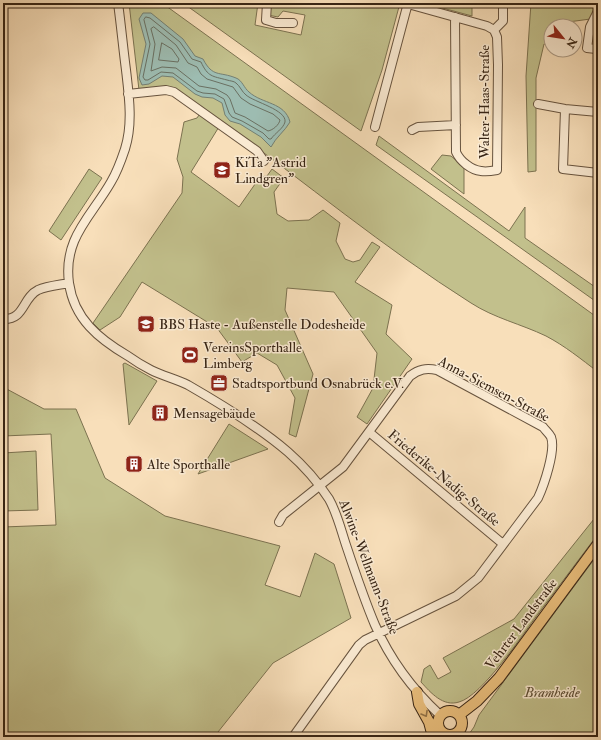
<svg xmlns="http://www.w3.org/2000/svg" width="601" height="740" font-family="'IM FELL Double Pica',serif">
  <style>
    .green { fill: #c2c08c; stroke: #7c7250 }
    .water { fill: #9dbcb1; stroke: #747f72 }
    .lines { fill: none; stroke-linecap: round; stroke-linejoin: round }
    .shore { stroke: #6a7062; stroke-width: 1 }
    .minor-casing { stroke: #67533e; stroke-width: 10 }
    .major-casing { stroke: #372414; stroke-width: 12 }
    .minor { stroke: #faead2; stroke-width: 8 }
    .major { stroke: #ecc07d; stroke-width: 10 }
    .oneway { stroke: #927248 }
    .labels { text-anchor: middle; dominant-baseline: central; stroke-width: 3; stroke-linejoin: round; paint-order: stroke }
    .street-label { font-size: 14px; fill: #372414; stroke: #faead2 }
    .poi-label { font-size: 14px; fill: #372414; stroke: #faead2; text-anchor: start }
    .park-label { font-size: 14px; font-style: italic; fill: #5a4b32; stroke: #faead2 }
  </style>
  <rect width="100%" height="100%" fill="#f8dfba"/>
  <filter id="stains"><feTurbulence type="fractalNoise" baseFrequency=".005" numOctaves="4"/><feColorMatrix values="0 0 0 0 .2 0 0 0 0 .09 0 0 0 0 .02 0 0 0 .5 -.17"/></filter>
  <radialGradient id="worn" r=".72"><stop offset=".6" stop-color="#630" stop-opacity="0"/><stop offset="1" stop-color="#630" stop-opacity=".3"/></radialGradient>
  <path class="green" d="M129,3H162L598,318V372C581,359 565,346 546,336C521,324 494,318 471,303C384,248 305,182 222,122L191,172L239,207L260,177L267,176L272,169L284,178L274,192L277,214L288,221L309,220L323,210L340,223L336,241L345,259L353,262L360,260L372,242L380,247L355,282L392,305L386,334L412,359L367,424L357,417L373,388L377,353L334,292L287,288L285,310L313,374L296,437L289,434L295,398L277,365L257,353L242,362L217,328L142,282L120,317L100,330L93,323L182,193L183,177L177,159L184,122L197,118L203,109L174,88L139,90Z
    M183,3H258L255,25L301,35L305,15L283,11L278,17L268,15L269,7L274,6V3H400L382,70L361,131Z
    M424,3H472V16Z
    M531,3H598V18L568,22L567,26H551V44H544L536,78V171L528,172L526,76Z
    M379,136L509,231L525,207V238L598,289V303L376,145Z
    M442,155L451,156L464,167V194L431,169Z
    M89,169L102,178L61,240L49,231Z
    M125,363L157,381L129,425L123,364Z
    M3,387L44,409H76L105,478L165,516L280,546L265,585L300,597L315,553L334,564L351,618L273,663L214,737H3V527L56,525L51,434L3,436Z
    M229,424L268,449L198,474Z
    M36,451L38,510L3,511V453Z
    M598,514V534C578,561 558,587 538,614C523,634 482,696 459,702C443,707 431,693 421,682L424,669L430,665L438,679L451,672L443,658L514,619Z
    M598,554V737H467L474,727L479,715Z"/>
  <path class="water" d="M143,13H151L183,39L195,56L203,59C213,78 219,71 236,78C242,80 244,88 249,92C262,104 285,102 290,122C285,131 276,137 271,147L261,137L240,124L230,121L225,115L222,103L213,98L202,97L195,94L173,77L162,76L149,84L142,85L139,78L146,44L139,19Z"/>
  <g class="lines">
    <path class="shore" d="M146,17L150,18L180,42L192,59L201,62C208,77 212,76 227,80C230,81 234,81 236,83C240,86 242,92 246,95C254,102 287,110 285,122C283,129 275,133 271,139H269L263,133L242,121L232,117L229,113L224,99L215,94L203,93L197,91L173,73L161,72L148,80H145L143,77L150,44L144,20Z
      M154,27L176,45L188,63L197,67L201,74L207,79L233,87L241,98L250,104L273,114L280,120C279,125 273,130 268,131L245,117L235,113L230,99L227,95L216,89L199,86L176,68L162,67L151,71L155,44L151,29Z
      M162,43L172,49L179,59L178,62L159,60Z"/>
    <defs>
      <path id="minor" d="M118,3C121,25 123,47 126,70C129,96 133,124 125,149C121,161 117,172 111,182C91,217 63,238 69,283C74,319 99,339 128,356C135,361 143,366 151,370C163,376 176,379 188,385C221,404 260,428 288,452C304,466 318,482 329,499C337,513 341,530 346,545C355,572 364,599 375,625C390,659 413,690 440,715
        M267,3L266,20L276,23H293
        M408,4L487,26L494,30L497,37L498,65L497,170C492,171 486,172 481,171C471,170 460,161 456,152L455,17
        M598,11L590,27L587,48L596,49L598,47
        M494,30L503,21V3
        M128,94L166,90L174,92L257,151L264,161
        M538,104L565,109L598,112
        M565,109L563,169L598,173
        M375,127L408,3
        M412,130L418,127L456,125
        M3,319C25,320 22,298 38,290C47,286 59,285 69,283
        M369,432L503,544
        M279,522L283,515L343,467L410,376C419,369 426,368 437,370L543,427C545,430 549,433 551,437C556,450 544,485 538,498L478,578L456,596L365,640L359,645L293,737"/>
      <path id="major" d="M417,692L419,704L429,722L433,737
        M438 723a12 12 0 1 1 24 0a12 12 0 1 1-24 0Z
        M459,715L477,701L499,678L598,544"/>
    </defs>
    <use href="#minor" class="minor-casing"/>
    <use href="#major" class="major-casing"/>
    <use href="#minor" class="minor"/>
    <use href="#major" class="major"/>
  </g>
  <defs><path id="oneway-chevron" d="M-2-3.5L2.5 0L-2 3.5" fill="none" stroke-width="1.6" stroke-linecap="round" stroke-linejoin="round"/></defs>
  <use class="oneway" href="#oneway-chevron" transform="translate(425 714) rotate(60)"/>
  <defs>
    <symbol id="school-square" viewBox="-11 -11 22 22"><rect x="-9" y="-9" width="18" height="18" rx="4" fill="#8f2418" stroke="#faead2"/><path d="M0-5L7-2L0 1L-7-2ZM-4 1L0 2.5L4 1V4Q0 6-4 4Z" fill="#fff"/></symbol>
    <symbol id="stadium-square" viewBox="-11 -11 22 22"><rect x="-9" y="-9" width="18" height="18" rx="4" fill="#8f2418" stroke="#faead2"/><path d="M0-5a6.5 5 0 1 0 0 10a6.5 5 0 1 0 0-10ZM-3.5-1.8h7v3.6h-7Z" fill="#fff"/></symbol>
    <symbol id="office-square" viewBox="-11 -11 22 22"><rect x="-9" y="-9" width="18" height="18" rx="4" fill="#8f2418" stroke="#faead2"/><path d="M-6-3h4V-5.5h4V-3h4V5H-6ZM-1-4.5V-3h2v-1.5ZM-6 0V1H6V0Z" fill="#fff"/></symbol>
    <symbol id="building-square" viewBox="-11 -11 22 22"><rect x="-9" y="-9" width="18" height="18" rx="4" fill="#8f2418" stroke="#faead2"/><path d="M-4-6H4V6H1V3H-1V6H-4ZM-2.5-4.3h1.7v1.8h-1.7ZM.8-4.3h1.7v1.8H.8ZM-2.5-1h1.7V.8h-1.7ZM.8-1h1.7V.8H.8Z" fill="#fff"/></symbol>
  </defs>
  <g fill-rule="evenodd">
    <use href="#school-square" x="212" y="160" width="20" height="20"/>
    <use href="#school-square" x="136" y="314" width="20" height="20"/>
    <use href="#stadium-square" x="180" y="345" width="20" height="20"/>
    <use href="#office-square" x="209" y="373" width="20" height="20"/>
    <use href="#building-square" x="150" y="403" width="20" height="20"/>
    <use href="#building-square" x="124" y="454" width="20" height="20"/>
  </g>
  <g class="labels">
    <g class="street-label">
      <text transform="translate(484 102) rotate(-90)">Walter-Haas-Straße</text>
      <text transform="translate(494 389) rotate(28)">Anna-Siemsen-Straße</text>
      <text transform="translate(444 478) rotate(40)">Friederike-Nadig-Straße</text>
      <text transform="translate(369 567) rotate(69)">Alwine-Wellmann-Straße</text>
      <text transform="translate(521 624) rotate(-53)">Vehrter Landstraße</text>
    </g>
    <g class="poi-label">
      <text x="235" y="162">KiTa "Astrid<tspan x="235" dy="16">Lindgren"</tspan></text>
      <text x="159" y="324">BBS Haste - Außenstelle Dodesheide</text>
      <text x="203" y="347">VereinsSporthalle<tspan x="203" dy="16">Limberg</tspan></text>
      <text x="232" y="383">Stadtsportbund Osnabrück e.V.</text>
      <text x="173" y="413">Mensagebäude</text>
      <text x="147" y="464">Alte Sporthalle</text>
    </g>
    <g class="park-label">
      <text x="552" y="692">Bramheide</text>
    </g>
  </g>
  <rect width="601" height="740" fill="none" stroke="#f8dfba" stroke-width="16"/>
  <rect x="4" y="4" width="593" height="732" fill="none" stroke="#372414" stroke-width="2"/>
  <rect x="8" y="8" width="585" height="724" fill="none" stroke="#372414"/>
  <g transform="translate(563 38) rotate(120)"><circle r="19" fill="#faead2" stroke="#ac9b86"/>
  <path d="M0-3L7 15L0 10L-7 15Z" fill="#8f2418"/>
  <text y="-6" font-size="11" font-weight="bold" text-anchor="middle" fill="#372414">N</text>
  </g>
  <rect width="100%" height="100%" filter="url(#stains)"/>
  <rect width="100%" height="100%" fill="url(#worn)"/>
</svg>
